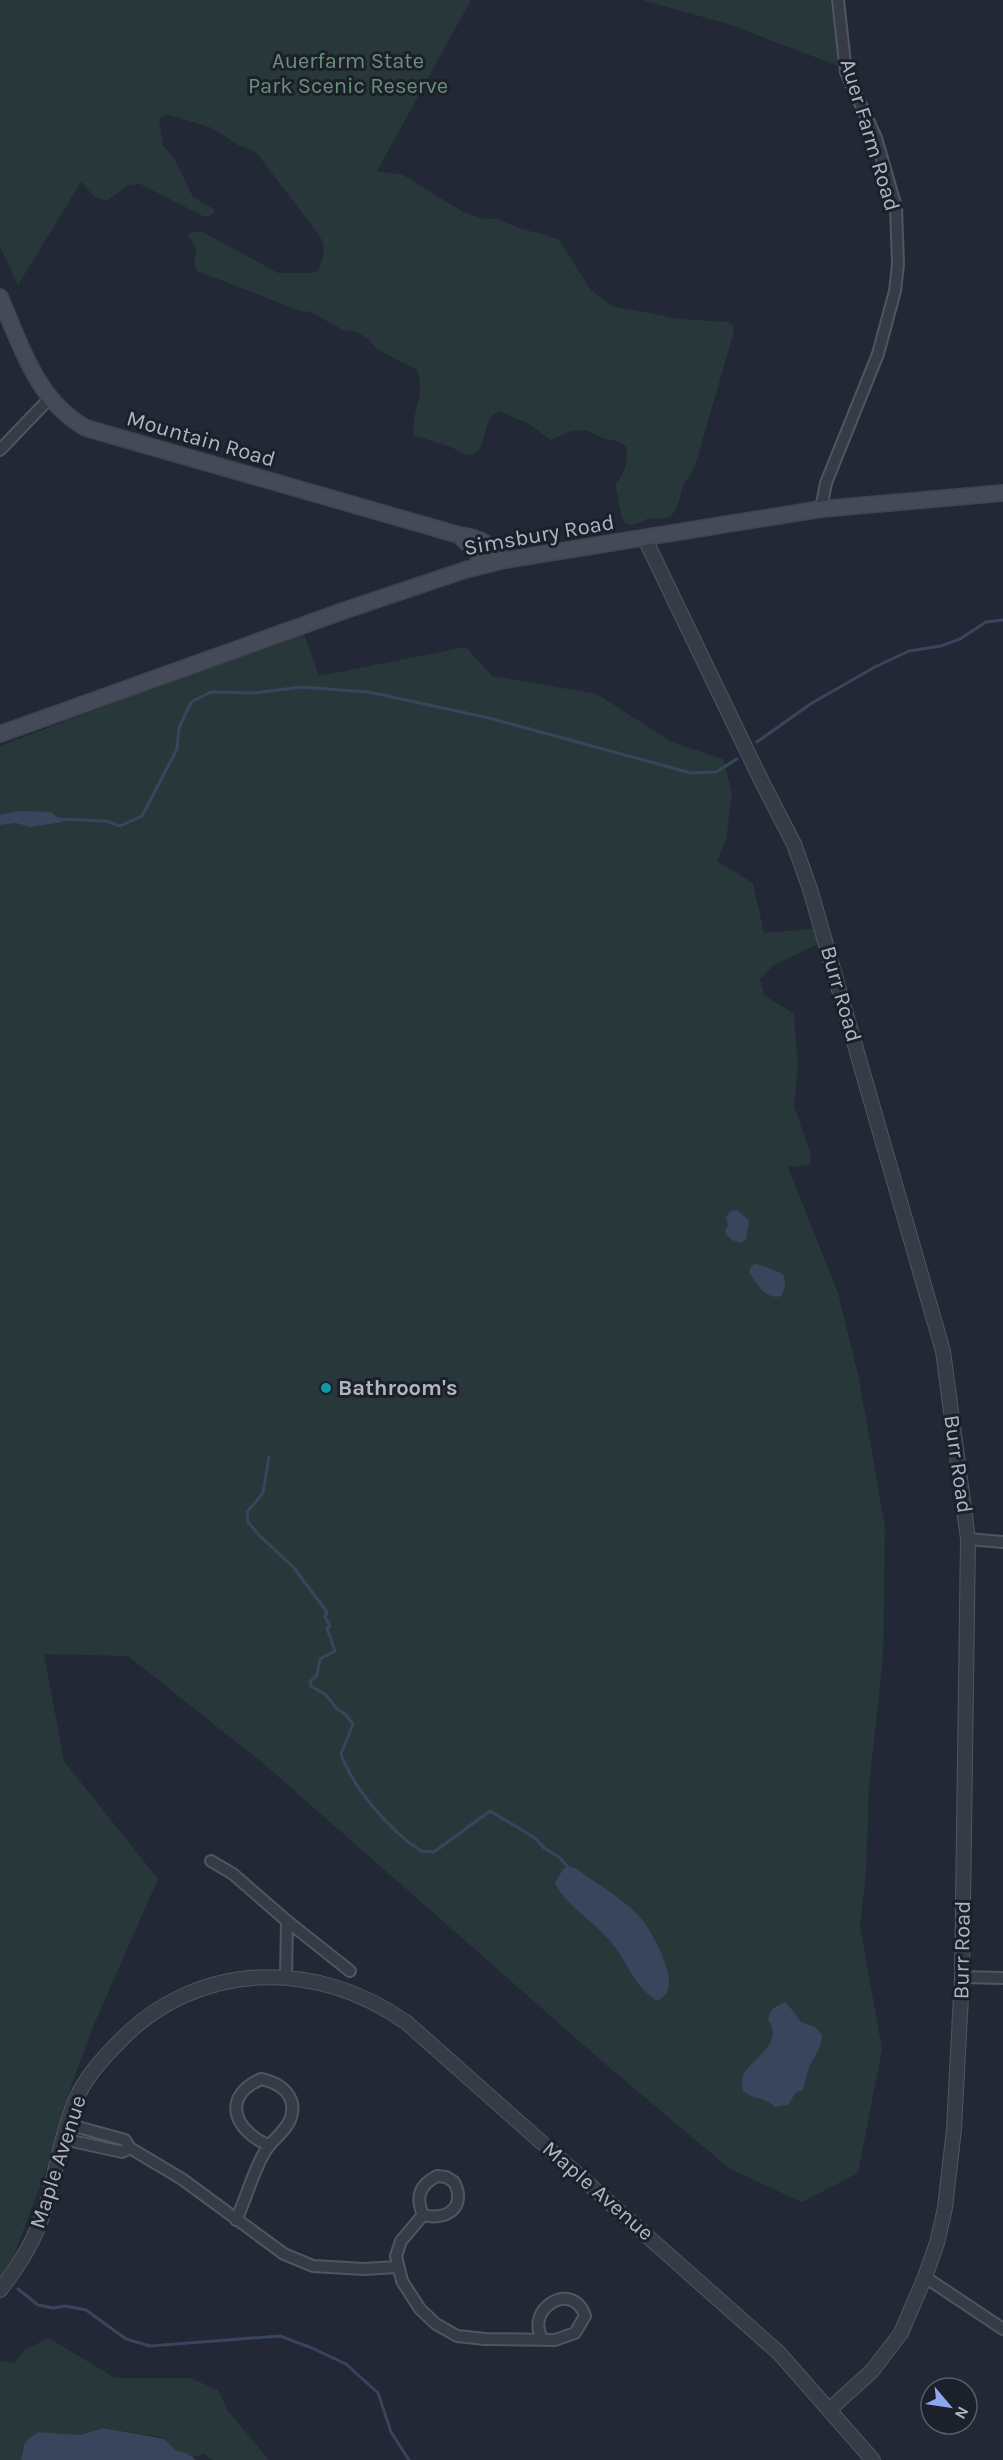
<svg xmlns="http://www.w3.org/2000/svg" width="1003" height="2460" font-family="Karla,sans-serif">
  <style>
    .green { fill: #28383a }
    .water { fill: #39455d }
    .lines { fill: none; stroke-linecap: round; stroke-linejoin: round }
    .stream { stroke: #39455d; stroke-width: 3 }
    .minor-casing { stroke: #505560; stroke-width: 14 }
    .tertiary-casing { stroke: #505560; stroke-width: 16 }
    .secondary-casing { stroke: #3f444f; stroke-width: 18 }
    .minor { stroke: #363b46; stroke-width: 10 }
    .tertiary { stroke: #363b46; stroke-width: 14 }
    .secondary { stroke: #444a58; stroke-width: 15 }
    .culture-dot { fill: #0f9aa8; stroke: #1b202a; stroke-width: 2 }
    .labels { text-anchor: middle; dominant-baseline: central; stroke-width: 6; stroke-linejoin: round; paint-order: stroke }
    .park-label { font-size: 22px; fill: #6a9077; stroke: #1b202a }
    .street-label { font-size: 22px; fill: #b0b5c2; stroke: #1b202a }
    .poi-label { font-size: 22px; font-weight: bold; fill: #b0b5c2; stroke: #1b202a; text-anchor: start }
  </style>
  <rect width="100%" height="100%" fill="#222835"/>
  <path class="green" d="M0,0H471L377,171L403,175L463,212L484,219H497L521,229L547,235L559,240L591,290L611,306L680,319L727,322L733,325V335L695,466C692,474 686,479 683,486C679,496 680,509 670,516C664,521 654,517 647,519C640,522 632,527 625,523L622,517L615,484C626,473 627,463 627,448L620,442L603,438L586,430L571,431L551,440L529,424L499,411C480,418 490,446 473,454C467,456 464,453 459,451C445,444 430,440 414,436C410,411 427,396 417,370L378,350L367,338L356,332L343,330L310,312L298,310L197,271C192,263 196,259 196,251C196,245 189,239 188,233L201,231L278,273H313L319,270C323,254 328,248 318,234L256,152L238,145L212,128L170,115L164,116L159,120L163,145L175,160L193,197L215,210L210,217L203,216L140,184L128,185L107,201L95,197L81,182L18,285L0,247Z
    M642,0H830L841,67L728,24Z
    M303,631L319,676L466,647L492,676L597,694L672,742L723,759L732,793L726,840L717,861L753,883L764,933L822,928L826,940L774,965L760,979L764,995L794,1014L798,1066L794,1106L811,1155L810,1165L788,1167L838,1293L859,1379L885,1527L883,1658L869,1786L866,1874L860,1926L882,2049L858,2173L802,2202L730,2169L604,2063L264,1764L128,1656L44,1654L64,1761L158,1879L95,2022L72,2083L59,2136L14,2255L0,2279V746Z
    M49,2338L115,2378H190L218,2390L228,2411L269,2460H213L204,2454L192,2457L175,2450L165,2438L103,2428L80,2435L38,2432L28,2439L22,2451L21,2460H0V2361L14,2363L26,2349Z"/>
  <path class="water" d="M19,811L51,812L63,822L30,827L16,823L0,825V815Z
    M737,1210L749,1221L746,1240L740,1243C733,1241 727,1238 725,1231L728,1225L726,1218L730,1212Z
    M755,1264C765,1265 772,1271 782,1273C787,1280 785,1289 781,1296C765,1300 757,1284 749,1272L751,1266Z
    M568,1867C579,1868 583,1874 592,1880C608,1890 622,1900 636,1913C649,1924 670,1966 669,1983C669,1992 664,1997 657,2001C631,1983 630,1965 611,1942C596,1924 575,1911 560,1892L555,1883L563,1869Z
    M786,2002L801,2022L815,2027L822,2035C822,2050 812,2057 808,2071C806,2077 805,2084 803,2090L796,2092L788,2105L775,2107C765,2097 752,2099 743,2091C742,2084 741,2077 745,2072C756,2056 784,2042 768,2020C770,2009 775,2006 786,2002Z
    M103,2428L165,2439L175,2450L188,2454L196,2460H21L24,2445L28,2439L38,2432L80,2435Z"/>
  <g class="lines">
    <path class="stream" d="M757,742L812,703L875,667L909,651L941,646L960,639L986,622L1003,620
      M57,819L106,821L120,826L142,816L177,749L179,728L191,702L211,692L255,693L301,687L369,692L489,718L691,773L716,772L737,759
      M269,1457L263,1493L247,1512L248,1522L258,1534L294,1568L327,1612L325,1617L330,1626L327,1628L335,1651L320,1659L317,1675L310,1682L311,1686L326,1695L337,1709L344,1713L353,1724L341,1754C353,1788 391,1832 421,1851L434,1852L490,1811L535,1838L544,1848L559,1857L568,1867
      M18,2289L38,2305L53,2308L65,2306L86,2310L126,2339L150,2346L280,2336L312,2348L346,2364L378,2393L391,2432L409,2460"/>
    <defs>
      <path id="minor" d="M0,450L49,399
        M821,509L826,483L878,354L895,291L898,264L896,207L876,138L846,72L838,0
        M968,1539L1003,1542
        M211,1861L233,1874L287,1921L350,1971
        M286,1977L287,1921
        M962,1977L1003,1978
        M63,2139L122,2152L130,2148L125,2140L67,2124
        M130,2148L182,2179L284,2254L313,2266L364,2269L397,2267
        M423,2215C447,2221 467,2207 454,2182L446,2177L437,2176C420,2185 415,2196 423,2215L401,2241L396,2256L402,2281L420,2309L436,2324L457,2336L485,2339L555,2340L575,2333L585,2316C573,2279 523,2309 543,2340
        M236,2220C246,2199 252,2175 263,2155C269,2142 283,2134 289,2122C300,2098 282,2083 261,2079C221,2097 234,2130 268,2145
        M925,2277L1003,2329"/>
      <path id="tertiary" d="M645,539L761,780L794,844L810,889L943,1351L968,1539L962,1977L954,2129L945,2208L937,2243L925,2277L901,2333L872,2371L830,2409
        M0,2290C14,2272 27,2253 36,2232C56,2188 58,2137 79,2093C88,2075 104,2057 118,2043C196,1960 317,1958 407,2023L779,2353L873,2460"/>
      <path id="secondary" d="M0,297C21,346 37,401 86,428L459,535C480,537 490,545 505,560
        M459,535L477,553L485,565
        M0,734L343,611L465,570L505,560L821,509L1003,493"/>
    </defs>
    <use href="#minor" class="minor-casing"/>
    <use href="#tertiary" class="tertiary-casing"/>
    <use href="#secondary" class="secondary-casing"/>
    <use href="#minor" class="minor"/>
    <use href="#tertiary" class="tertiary"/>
    <use href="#secondary" class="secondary"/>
  </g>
  <circle class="culture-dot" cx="326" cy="1388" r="6"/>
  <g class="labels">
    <g class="park-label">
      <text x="348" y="61">Auerfarm State<tspan x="348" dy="25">Park Scenic Reserve</tspan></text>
    </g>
    <g class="street-label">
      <text transform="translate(870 135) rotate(73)">Auer Farm Road</text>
      <text transform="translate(201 439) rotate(16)">Mountain Road</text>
      <text transform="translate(539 535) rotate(-10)">Simsbury Road</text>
      <text transform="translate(841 994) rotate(74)">Burr Road</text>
      <text transform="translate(958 1464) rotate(82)">Burr Road</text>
      <text transform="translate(962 1950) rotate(-89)">Burr Road</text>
      <text transform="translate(58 2162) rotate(-72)">Maple Avenue</text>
      <text transform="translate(598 2191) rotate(41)">Maple Avenue</text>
    </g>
    <g class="poi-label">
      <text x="338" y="1388">Bathroom's</text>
    </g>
  </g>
  <g transform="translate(949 2406) rotate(119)"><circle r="28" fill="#1b202a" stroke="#575c67" stroke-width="1.5"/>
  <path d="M0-4.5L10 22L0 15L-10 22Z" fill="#8ca7eb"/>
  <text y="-9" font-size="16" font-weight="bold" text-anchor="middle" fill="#b0b5c2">N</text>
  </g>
</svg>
